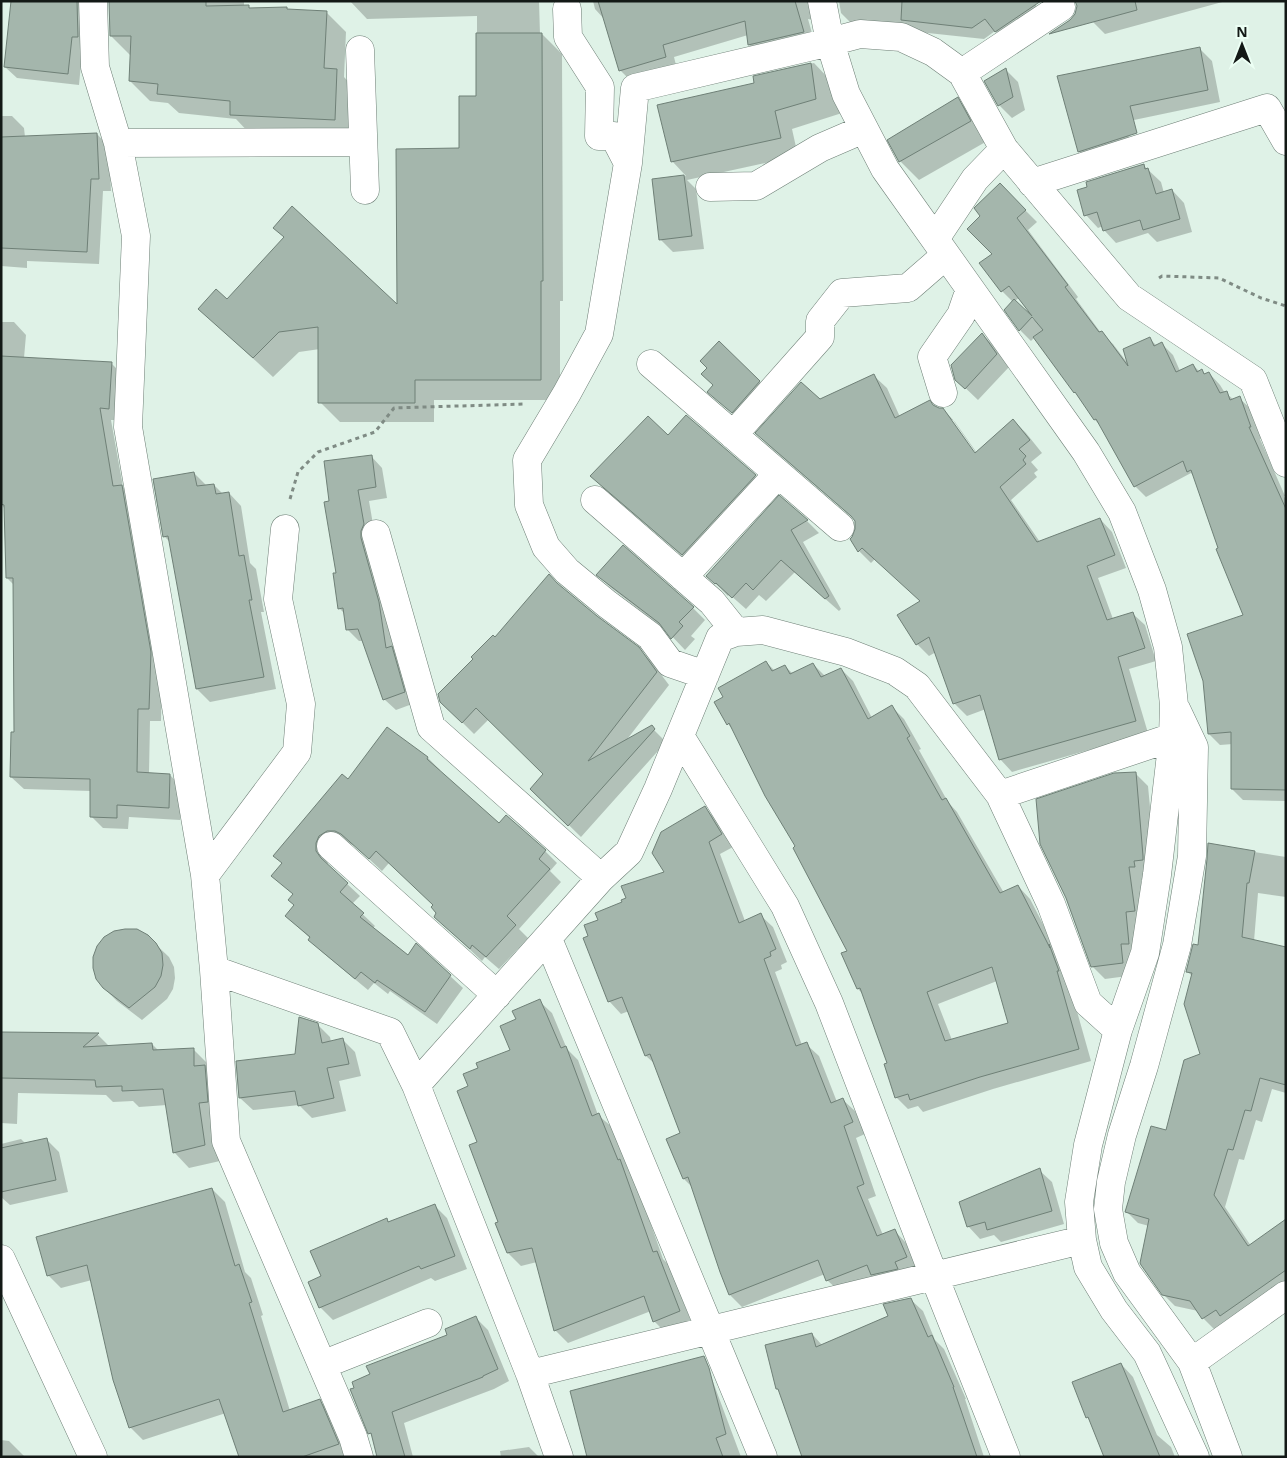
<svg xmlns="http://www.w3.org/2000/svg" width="1287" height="1458" font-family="'Noto Sans',sans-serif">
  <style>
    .shadow { fill: #0003; fill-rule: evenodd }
    .building { fill: #a4b6ac; stroke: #6f8077; fill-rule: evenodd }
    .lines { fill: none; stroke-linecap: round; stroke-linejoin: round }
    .minor-casing { stroke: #6e7f76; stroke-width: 29 }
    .path { stroke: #7f8b84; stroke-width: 3; stroke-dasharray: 4 4; stroke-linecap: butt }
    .minor { stroke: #fff; stroke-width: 28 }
  </style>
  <rect width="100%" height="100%" fill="#dff2e7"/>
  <path class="shadow" d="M12,1H87L79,85L17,78L5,67Z
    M110,1H244V6H248L251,9L326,12L346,32L344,77L356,90L354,140L251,135L236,119L179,113L168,103L150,101L130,81L131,56L111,36Z
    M350,1H539L540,34H542L562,54L563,301H560V400H434V422H340L320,402V349L299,352L273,377L200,309L227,301L285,238L275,228L398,307L460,150L477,97V16L367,19Z
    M593,1H823L819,21L808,19L815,44L761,56L749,45L748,35L674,57L677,69L632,82L620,70L605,20L595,9Z
    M839,1H1033L1045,18L1007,43L995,31L984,39L853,25L841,13Z
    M1086,1H1226L1105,34L1093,22Z
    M1199,48L1212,61L1220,102L1134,120L1121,108Z
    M814,63L831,81L842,113L792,129L798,156L687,180L696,189L704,249L673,252L660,239L653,180L686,176L672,161L755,84L754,77Z
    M1006,70L1018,82L1025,110L1012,118L999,105Z
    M1093,86L1138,149L1092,164L1079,151Z
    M957,99L976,118L989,140L919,180L900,161Z
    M1,116H12L24,128L25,137L97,134L109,147L111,191H103L99,264L27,261V268L1,266Z
    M1143,165L1161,182L1164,193L1172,190L1184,203L1192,232L1157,242L1148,233L1116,243L1104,230L1103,226L1098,228L1086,215Z
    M1000,185L1037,222L1028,230L1078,297L1076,299L1101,333L1113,344L1129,365L1150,339L1157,346L1162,344L1173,355L1180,371L1193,365L1200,372L1202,371L1205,375L1209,373L1220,385L1225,393H1226L1234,400L1239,398L1251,409L1262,438L1260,439L1285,496H1284L1286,501V801L1243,800L1232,789L1233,744L1220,745L1209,734L1245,616L1195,478L1191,473L1146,497L1135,486L1103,428L1095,420L1079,396L1035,337L1031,341L1020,330L1013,302L1002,291L994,254L982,216ZM1020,297L1035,321L1015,301Z
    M1,322H14L26,335L24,358L111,363L123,375L121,420H111L123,487L134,498L162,665L161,721H150L149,774L170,775L182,788L180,820L129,817L128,829L103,828L91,816V791L24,789L11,777L16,733L14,585L7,578L5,509L1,504Z
    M982,334L995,347L1009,367L978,400L957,380Z
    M719,343L772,394L745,425L709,392L715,385L709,368Z
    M874,376L887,388L900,417L935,407L943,409L955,422L977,453L1013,420L1026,433L1042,453L1031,462L1038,470L1034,473L1037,477L1011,500L1040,542L1100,519L1112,532L1126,568L1098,578L1113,619L1132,613L1145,625L1156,661L1129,669L1148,733L1012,772L1000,759L986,709L967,716L954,703L936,652L929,656L917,644L922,601L875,559L871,563L859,551L856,521L854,519L769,446L757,433L820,400ZM950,420H953L979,457L977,459Z
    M668,437L755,476L767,488L695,567L604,489L592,476Z
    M371,456L382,468L387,498L369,501L375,536L415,703L396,710L384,699L364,641H359L348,630L345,614L339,608L330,502Z
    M194,473L207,486L214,485L223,494L229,493L241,506L250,563L256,569L264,612H261L276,689L210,702L197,689L170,542L164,536Z
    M807,521L819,533L803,542L841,609L839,611L795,572L766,601L759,595L746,609L729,594L728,596L720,588L707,576Z
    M598,575L693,608L705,620L691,636L695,639L685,650L667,631L610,587Z
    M561,588L638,648L651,661L669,685L625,742L651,727L666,742L581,837L532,789L545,774L489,719L474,734L441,701L495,639Z
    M766,662L775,671L785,666L793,674L813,664L826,677L841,669L853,681L872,718L892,707L904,719L921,749L919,750L948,802L957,812L1004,893L1018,886L1030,899L1059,955L1069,983L1091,1061L993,1089L923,1112L918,1106L908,1109L896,1097L889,1064L864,995L858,989L848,951L797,847L734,731L728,724L725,697ZM997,981L1010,1024L952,1040L938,1004Z
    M428,758L440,770L439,771L499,825L506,817L545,851L557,863L550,871L561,882L519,929L528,938L499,969L485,957L482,961L448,929L435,917L438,913L434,905L389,863L382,871L355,846L348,843H339L327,856L328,865L330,868L360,896L352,904L375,926L372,929L408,957L450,976L463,988L437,1024L390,991L388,994L374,983L368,990L322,952L310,940L311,939L286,916L295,905L294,895L273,876L283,864L275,856L348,781Z
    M1135,773L1148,786L1156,870L1147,879L1141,880L1147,923L1135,975L1105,979L1092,966Z
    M705,808L717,820L733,847L720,854L745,921L760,915L773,927L787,962L781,965L782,969L775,972L802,1045L806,1044L819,1056L837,1102L842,1099L855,1111L865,1134L856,1138L876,1196L868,1199L883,1235L894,1230L906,1243L918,1270L840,1292L827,1280L825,1274L742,1307L730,1295L693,1188L684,1179L681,1133L656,1065L646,1056L629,1011L621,1014L609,1001L590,936L599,920L666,873Z
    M1209,845L1286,857V897L1258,893L1254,941L1286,948V1093L1272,1089L1262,1122L1256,1120L1244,1160L1239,1159L1225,1207L1251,1246L1286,1221V1289L1215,1330L1203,1318L1198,1311L1175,1306L1163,1294L1149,1226L1138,1223L1127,1212L1167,1132L1202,1055L1192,976L1187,971L1199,946Z
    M147,936L169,957L174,967L175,978L173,989L167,999L142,1020L117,1001L104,988Z
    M539,1001L552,1013L567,1049L578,1060L598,1115L612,1127L628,1169L633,1173L663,1259L669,1265L692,1324L667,1334L654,1321L651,1311L568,1343L555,1330L537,1262L521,1266L508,1253L479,1143L469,1087L480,1069L512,1051L518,1020Z
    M317,1024L330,1037L331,1042L343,1040L355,1052L361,1076L339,1081L346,1111L312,1118L299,1105L253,1110L240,1098L297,1055Z
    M1,1033L98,1035L110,1047L152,1044L159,1051L193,1049L209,1065L220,1161L189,1168L174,1152L167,1105L139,1107L133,1101L113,1102L106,1095L18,1093L17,1124L1,1123Z
    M21,1139L26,1144L46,1139L59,1152L68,1192L10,1205L1,1197V1144Z
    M1039,1170L1052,1182L1064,1224L1001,1242L994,1235L980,1239L968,1226Z
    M212,1189L225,1202L245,1272L251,1278L263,1315L261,1316L290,1411L320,1401L332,1414L351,1457H241L226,1413L143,1440L130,1427L92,1280L61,1288L48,1275Z
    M435,1206L447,1218L467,1269L435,1281L431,1278L333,1320L320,1307L386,1219L390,1223Z
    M910,1299L923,1311L935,1340L944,1349L966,1399H965L984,1457H803L781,1392L777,1389L812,1334L822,1345L889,1316Z
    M476,1318L488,1330L509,1381L494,1389L404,1423L413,1457H378L373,1437L370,1433L449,1335Z
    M1121,1364L1133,1377L1157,1435L1171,1447L1175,1457H1105L1091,1422L1087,1417Z
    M709,1371L741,1457H589Z
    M1,1440L9,1441L25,1457H1Z
    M529,1447L539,1457H501L500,1451Z"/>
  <path class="building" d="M11,1H77L78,37H72L68,74L4,67Z
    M109,1H206V6L249,5V8L287,7V9L327,11L324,68L337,69L335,120L230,115V101L157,94L158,84L129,81L131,36H110Z
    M598,1H795L804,32L748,45L745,21L663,45L666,57L619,71Z
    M902,1H1041L995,32L985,19L972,28L901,20Z
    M1075,1H1135L1137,10L1049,34L1070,20L1075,14L1077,6Z
    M476,33H542L543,281H541V380H415V403H318V327L279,332L253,358L198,309L216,289L227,299L284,237L273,228L292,206L397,304L396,149L459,148V96H476Z
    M1200,47L1208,90L1130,106L1137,133L1078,152L1057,76Z
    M811,63L816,99L775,111L781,138L671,162L657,105L754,83L753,76Z
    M1006,68L1013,97L998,106L984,81Z
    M958,97L971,121L899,162L887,140Z
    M97,133L99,179H91L87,252L1,248V137Z
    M1144,164L1145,169L1148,168L1156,194L1172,189L1180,219L1143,230L1140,220L1103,231L1097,212L1084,216L1077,190L1087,187L1086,182Z
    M684,175L692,236L659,240L652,179Z
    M1000,183L1026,210L1017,218L1068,285L1065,287L1099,332L1102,331L1128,366L1123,349L1150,337L1154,346L1162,342L1176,372L1193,364L1197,372L1202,369L1204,374L1209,372L1220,393L1227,391L1230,400L1240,396L1251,427H1249L1286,509V790L1231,789V732L1208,734L1203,681L1187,634L1243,615L1216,549L1218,548L1191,470L1187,472L1183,461L1134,487L1096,419L1094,420L1075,392L1074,393L1033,337L1043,330L1032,317L1019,331L1004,310L1014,299L1032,316L1009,286L1001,292L979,263L992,254L967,229L980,216L974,208Z
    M982,333L997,354L965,389L955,380L951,365Z
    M719,341L760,381L732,413L707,392L713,385L701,374L707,368L700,361Z
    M1,356L112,362L109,409L100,408L113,486L122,485L151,652L149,709H138L137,772L170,774L169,808L117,805V818L90,817V779L10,777L11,732H14L13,578H6L4,505L1,504Z
    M874,374L895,418L930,400L933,405L939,408H943L975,453L1013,419L1030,440L1019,449L1026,456L1023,460L1026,464L1000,487L1037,542L1100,518L1115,555L1087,566L1107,620L1133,612L1145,648L1118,657L1136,721L999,760L980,695L953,704L929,637L916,645L897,615L920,601L862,548L858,552L850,539L852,537L855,529V521L851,516L755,433L801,382L820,399Z
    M686,415L756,475L682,555L590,476L648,416L668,435Z
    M372,455L376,487L358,490L364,524L361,531V538L379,602L386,648L392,646L405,692L383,700L358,629L346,630L343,608L338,609L333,573H336L324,502L329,501L324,461Z
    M194,472L197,486L214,484L216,494L229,492L239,556L244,555L252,600H249L264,677L196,689L168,536L163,537L153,479Z
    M779,495L808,520L791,530L829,596L825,599L781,560L753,590L746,583L732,598L716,583L715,584L706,576Z
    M623,545L694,607L679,622L683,626L671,639L659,623L596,575Z
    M549,574L557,583L597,616L639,647L657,672L588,761L652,725L655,729L568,826L530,789L543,774L476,708L462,723L440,702L438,694L473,659L471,657L493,635L495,637Z
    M766,661L772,671L785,665L790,674L813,663L821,677L841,668L868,719L892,705L910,736L907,738L942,800L946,798L1000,893L1018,885L1050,948L1049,944L1059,971H1057L1079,1049L980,1077L910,1100L908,1094L895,1098L884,1064L887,1063L860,988L857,989L841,953L847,951L793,848L795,846L765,796L729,723L727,725L714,702L723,697L718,688ZM992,967L1008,1023L945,1041L927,992Z
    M387,727L428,757L427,759L499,823L506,815L546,850L539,859L550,869L507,916L516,925L486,957L472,945L470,949L434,917L436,913L431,907L433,905L376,851L369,859L341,834L335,831H327L319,836L316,843V851L321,858L348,883L340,892L364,913L360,917L408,955L416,943L451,975L425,1012L377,980L375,983L361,972L355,979L308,940L310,937L285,916L294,905L288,900L293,894L271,876L282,863L273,856L342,774L348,779Z
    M1136,772L1143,856V860L1134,861L1135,867H1129L1135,911L1126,912L1129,944H1121L1123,963L1091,967L1066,898L1040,844L1036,799L1114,773Z
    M705,806L722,834L709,842L739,923L761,913L776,949L770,952L771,956L764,959L796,1046L807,1042L831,1103L843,1098L853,1122L844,1126L864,1184L857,1187L877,1236L895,1229L907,1257L895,1262L898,1269L871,1275L867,1265L826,1281L818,1260L729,1295L720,1272L688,1177L683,1179L666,1139L680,1133L650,1054L645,1056L622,997L608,1002L583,938L588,936L584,925L598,920L595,913L622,902L621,900L626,898L621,886L664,872L652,853L661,832Z
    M1208,843L1255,851L1249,883H1247L1242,937L1286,947V1085L1260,1078L1251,1111L1245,1110L1233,1150L1228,1149L1214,1195L1248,1246L1286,1219V1270L1220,1316L1216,1310L1202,1319L1190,1301L1162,1295L1141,1265L1140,1263L1149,1219L1125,1212L1151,1126L1166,1130L1184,1060L1200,1054L1184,1004L1192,973L1186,972L1193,944L1198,945L1207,859Z
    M125,929H137L148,935L156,943L162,953L163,965L161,976L155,987L129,1008L103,988L96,979L93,968V957L97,946L104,937L114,931Z
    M540,999L561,1048L566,1046L592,1116L599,1113L618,1160L620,1159L653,1252L657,1251L680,1311L653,1322L644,1296L554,1331L532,1248L507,1253L495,1223L498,1222L469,1145L477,1142L457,1091L468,1086L463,1074L478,1068L476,1063L510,1050L500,1026L516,1019L512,1011Z
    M299,1017L318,1023L322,1043L343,1038L349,1064L327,1068L334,1098L298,1106L295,1091L239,1098L236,1061L295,1054Z
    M1,1032L99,1033L83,1047L152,1043L153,1050L194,1048V1066L205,1065L208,1102L199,1103L205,1145L173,1153L163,1089L122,1091V1086L96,1087L95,1080L1,1078Z
    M47,1138L56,1180L1,1192V1148Z
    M1040,1168L1052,1211L987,1230L985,1222L967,1227L959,1202Z
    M212,1188L235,1266L239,1264L252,1302L249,1303L283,1412L320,1399L339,1444L302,1457H239L219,1399L129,1428L113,1380L87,1265L47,1276L36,1237Z
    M435,1204L455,1256L421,1269L419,1266L319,1308L308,1282L321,1276L310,1251L387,1218L388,1222Z
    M911,1298L928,1337L932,1335L954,1387H953L977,1457H802L778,1389H776L765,1345L812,1333L816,1347L888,1316L883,1304Z
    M476,1316L498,1369L483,1376V1377L392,1412L405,1457H377L371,1433L368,1434L350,1389L354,1388L352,1382L370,1374L366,1366L447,1335L445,1329Z
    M704,1356L709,1368L726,1434L716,1438L723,1457H587L570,1391Z
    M1121,1363L1160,1457H1104L1088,1417L1086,1418L1072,1382Z"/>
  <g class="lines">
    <defs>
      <path id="minor" d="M93,1L95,67L118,143L136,236L128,427L205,875L214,970L226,1141L353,1437L359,1457
        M822,1L830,42L846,94L885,169L1086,452L1122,512L1152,590L1168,647L1174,705L1173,737L1157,875L1145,953L1118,1030L1088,1145L1079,1202L1082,1240L1088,1267L1114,1310L1147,1353L1195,1457
        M567,9L568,37L600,87L599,136H614L628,163
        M360,50L365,190
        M962,73L1061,7L1057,1
        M118,143L363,142
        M1032,183L1267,108L1286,141
        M710,187L756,186L820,148L864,129
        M935,239L975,179L1004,149
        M651,364L840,527
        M943,393L932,357L961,315L970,289
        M733,435L820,337V321L842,293L908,288L946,255
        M595,500L712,602L736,632
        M376,534L431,727L601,878
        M683,577L778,474
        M705,675L670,663L650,636L607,604L567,571L546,547L529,505L527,460L567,393L599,334L628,163L635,88L830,42L860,34L901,37L933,52L962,73L1004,149L1129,297L1253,380L1286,463
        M1176,709L1194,747L1192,856L1177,945L1144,1066L1122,1135L1111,1182L1108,1209L1114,1243L1127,1273L1192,1362L1228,1457
        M680,736L785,906L829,1003L934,1276L1006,1457
        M1000,795L1173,737
        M331,846L497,995
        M205,875L297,752L301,704L278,599L285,529
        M548,939L763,1457
        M214,970L390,1032L416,1085L530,1374L559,1457
        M416,1085L601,878L629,852L658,789L720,638L736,632L763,630L846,652L895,671L917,686L1000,795L1051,904L1088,1003L1118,1030
        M1,1259L93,1457
        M1192,1362L1286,1295
        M322,1365L428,1323
        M530,1374L1082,1240"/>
    </defs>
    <use href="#minor" class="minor-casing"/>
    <path class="path" d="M1159,278L1162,276L1219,278L1261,298L1286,306
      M290,499L298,472L318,452L375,432L394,408L523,404"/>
    <use href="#minor" class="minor"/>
  </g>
  <rect width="1287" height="1458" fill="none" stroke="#131916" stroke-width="5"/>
  <g transform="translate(1242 45)" stroke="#ecfff4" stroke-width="4" paint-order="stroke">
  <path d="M0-4L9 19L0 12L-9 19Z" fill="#131916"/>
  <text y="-8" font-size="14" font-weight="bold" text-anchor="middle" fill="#131916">N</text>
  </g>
</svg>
